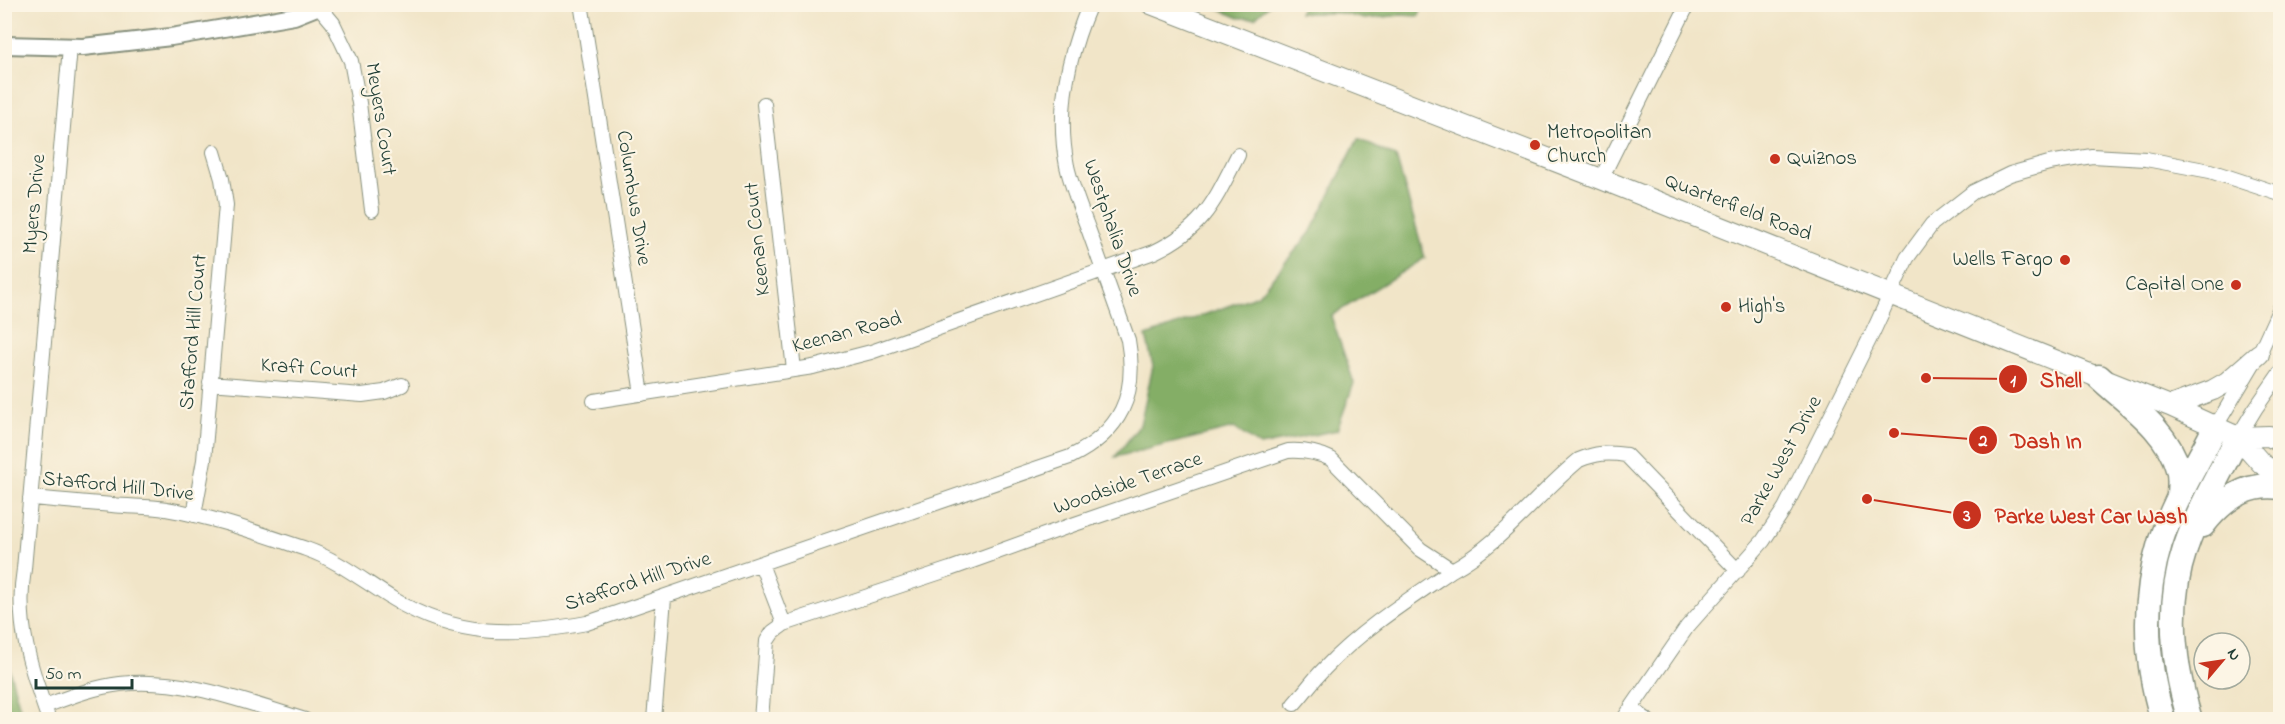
<svg xmlns="http://www.w3.org/2000/svg" width="2285" height="724" font-family="'Indie Flower',sans-serif">
  <style>
    .forest { fill: #84ae66; stroke: #52764d; stroke-width: 1.5 }
    .lines { fill: none; stroke-linecap: round; stroke-linejoin: round }
    .minor-casing { stroke: #88917e; stroke-width: 16 }
    .tertiary-casing { stroke: #88917e; stroke-width: 20 }
    .secondary-casing { stroke: #88917e; stroke-width: 22 }
    .motorway-casing { stroke: #88917e; stroke-width: 27 }
    .minor { stroke: #fff; stroke-width: 14 }
    .tertiary { stroke: #fff; stroke-width: 16 }
    .secondary { stroke: #fff; stroke-width: 20 }
    .motorway { stroke: #fff; stroke-width: 24 }
    .poi-dot { fill: #c8321e; stroke: #fcf5e5; stroke-width: 2 }
    .labels { text-anchor: middle; dominant-baseline: central; stroke-width: 4.5; stroke-linejoin: round; paint-order: stroke }
    .street-label { font-size: 21px; fill: #1f3d34; stroke: #fcf5e5 }
    .poi-label { font-size: 21px; fill: #1f3d34; stroke: #fcf5e5; text-anchor: start }
    .leader { fill: none; stroke: #c8321e; stroke-width: 2 }
    .callout-dot { fill: #c8321e; stroke: #fcf5e5; stroke-width: 2 }
    .mark-label { font-size: 18px; text-anchor: middle; font-weight: bold; fill: #fff }
    .callout-label { font-size: 22px; text-anchor: middle; font-weight: bold; fill: #c8321e; stroke: #fcf5e5; stroke-width: 4.5; stroke-linejoin: round; paint-order: stroke }
  </style>
  <rect width="100%" height="100%" fill="#fcf5e5"/>
  <filter id="ink" filterUnits="userSpaceOnUse"><feTurbulence type="fractalNoise" baseFrequency=".0167" numOctaves="2"/><feDisplacementMap in="SourceGraphic" scale="12" xChannelSelector="R" yChannelSelector="G"/><feConvolveMatrix kernelMatrix="1 2 1 2 8 2 1 2 1" color-interpolation-filters="sRGB"/></filter>
  <filter id="wash" filterUnits="userSpaceOnUse"><feTurbulence type="fractalNoise" baseFrequency=".008" numOctaves="4" result="noise"/><feDisplacementMap in="SourceGraphic" scale="24" xChannelSelector="R" yChannelSelector="G"/><feGaussianBlur stdDeviation="1.35" result="paint"/><feColorMatrix in="noise" values="0 0 0 0 0 0 0 0 0 0 0 0 0 0 0 0 0 1.4 0 .05"/><feComposite in="paint" operator="in"/></filter>
  <g filter="url(#wash)">
    <rect width="100%" height="100%" fill="#f1e5c8"/>
    <path class="forest" d="M1209,5H1269L1255,18H1239Z
      M1303,5V4L1423,5L1419,16L1401,15L1365,19L1339,13H1299Z
      M1358,139L1396,157L1425,258L1331,316L1354,383L1337,430L1260,446L1234,428L1115,457L1140,425L1153,366L1146,336L1258,295L1310,233Z
      M5,654L23,719H5Z"/>
  </g>
  <g filter="url(#ink)">
    <g class="lines">
      <defs>
        <path id="minor" d="M317,4L333,23L351,61L359,103L372,210
          M582,9L642,394
          M764,104L794,370
          M1601,179L1688,4
          M210,383L362,395L384,392L402,385
          M594,401L813,367L871,352L1154,252C1204,228 1214,202 1238,155
          M2216,426L2259,354L2280,308
          M2238,437L2255,409L2280,373
          M30,498C57,500 84,503 112,505C130,507 148,506 166,509C214,517 261,534 306,549C338,560 365,582 393,599C457,638 515,636 587,623L1070,457C1121,432 1138,395 1128,340C1115,304 1102,267 1089,231C1081,210 1072,188 1067,166C1056,111 1068,55 1090,4
          M194,515L204,460L226,205L222,179L214,152
          M761,564L784,624L773,632L767,641L761,720
          M784,624L950,569L1072,525L1288,451C1304,450 1316,452 1331,459L1420,549L1452,570C1502,543 1535,496 1579,460C1596,453 1608,452 1626,455L1738,571
          M1294,704C1304,693 1313,680 1324,669C1361,630 1408,600 1452,570
          M45,706C69,697 94,687 120,684C184,677 245,702 305,720
          M1631,708L1647,720
          M49,720C31,670 15,623 24,569L70,47
          M654,720L664,598
          M1623,720L1687,627L1763,541L1785,508L1873,332L1907,258L1932,224L1973,192L2010,174L2049,163L2092,156L2146,159L2210,171L2280,194"/>
        <path id="tertiary" d="M4,45L83,47L171,37L294,16L324,4"/>
        <path id="secondary" d="M1151,4L1601,179L2170,406L2238,437L2262,464L2280,475
          M2170,406L2213,390L2227,382L2259,354
          M2238,437L2269,436L2280,442"/>
        <path id="motorway" d="M2099,377C2128,404 2168,430 2178,469C2181,478 2179,488 2179,497
          M2203,525C2222,500 2247,482 2280,487
          M2163,720C2145,661 2142,602 2160,543C2173,502 2197,464 2216,426
          M2190,720C2173,664 2166,605 2185,549C2198,510 2220,473 2238,437"/>
      </defs>
      <use href="#minor" class="minor-casing"/>
      <use href="#tertiary" class="tertiary-casing"/>
      <use href="#secondary" class="secondary-casing"/>
      <use href="#motorway" class="motorway-casing"/>
      <use href="#minor" class="minor"/>
      <use href="#tertiary" class="tertiary"/>
      <use href="#secondary" class="secondary"/>
      <use href="#motorway" class="motorway"/>
    </g>
  </g>
  <g class="poi-dot">
    <circle cx="1535" cy="145" r="6"/>
    <circle cx="1775" cy="159" r="6"/>
    <circle cx="2065" cy="260" r="6"/>
    <circle cx="2236" cy="285" r="6"/>
    <circle cx="1726" cy="307" r="6"/>
  </g>
  <g class="labels">
    <g class="street-label">
      <text transform="translate(380 119) rotate(81)">Meyers Court</text>
      <text transform="translate(633 198) rotate(81)">Columbus Drive</text>
      <text transform="translate(35 204) rotate(-85)">Myers Drive</text>
      <text transform="translate(1738 208) rotate(21)">Quarterfield Road</text>
      <text transform="translate(1112 228) rotate(71)">Westphalia Drive</text>
      <text transform="translate(758 239) rotate(-96)">Keenan Court</text>
      <text transform="translate(194 332) rotate(-85)">Stafford Hill Court</text>
      <text transform="translate(847 333) rotate(-15)">Keenan Road</text>
      <text transform="translate(309 369) rotate(4)">Kraft Court</text>
      <text transform="translate(1782 461) rotate(-61)">Parke West Drive</text>
      <text transform="translate(1128 484) rotate(-19)">Woodside Terrace</text>
      <text transform="translate(118 487) rotate(6)">Stafford Hill Drive</text>
      <text transform="translate(638 582) rotate(-18)">Stafford Hill Drive</text>
    </g>
    <g class="poi-label">
      <text x="1547" y="133">Metropolitan<tspan x="1547" dy="24">Church</tspan></text>
      <text x="1787" y="159">Quiznos</text>
      <text x="2053" y="260" text-anchor="end">Wells Fargo</text>
      <text x="2224" y="285" text-anchor="end">Capital One</text>
      <text x="1738" y="307">High's</text>
    </g>
  </g>
  <path class="leader" d="M1926 378L2013 379M1894 433L1983 440M1867 499L1967 515"/>
  <g class="callout-dot">
    <circle cx="1926" cy="378" r="6"/>
    <circle cx="1894" cy="433" r="6"/>
    <circle cx="1867" cy="499" r="6"/>
    <circle cx="2013" cy="379" r="15"/>
    <circle cx="1983" cy="440" r="15"/>
    <circle cx="1967" cy="515" r="15"/>
  </g>
  <g class="mark-label">
    <text x="2013" y="386">1</text>
    <text x="1983" y="446">2</text>
    <text x="1967" y="521">3</text>
  </g>
  <g class="callout-label">
    <text x="2061" y="387">Shell</text>
    <text x="2046" y="448">Dash In</text>
    <text x="2091" y="523">Parke West Car Wash</text>
  </g>
  <rect width="2285" height="724" fill="none" stroke="#fcf5e5" stroke-width="24"/>
  <g transform="translate(2222 661) rotate(61)"><circle r="28" fill="#fcf5e5" stroke="#a4ab9e" stroke-width="1.5"/>
  <path d="M0-4.5L10 22L0 15L-10 22Z" fill="#c8321e"/>
  <text y="-9" font-size="16" font-weight="bold" text-anchor="middle" fill="#1f3d34">N</text>
  </g>
  <path d="M36 679v9h96v-9" fill="none" stroke="#1f3d34" stroke-width="3"/>
  <text x="45" y="679" font-size="18" fill="#1f3d34" stroke="#fcf5e5" stroke-width="4.5" paint-order="stroke">50 m</text>
</svg>
